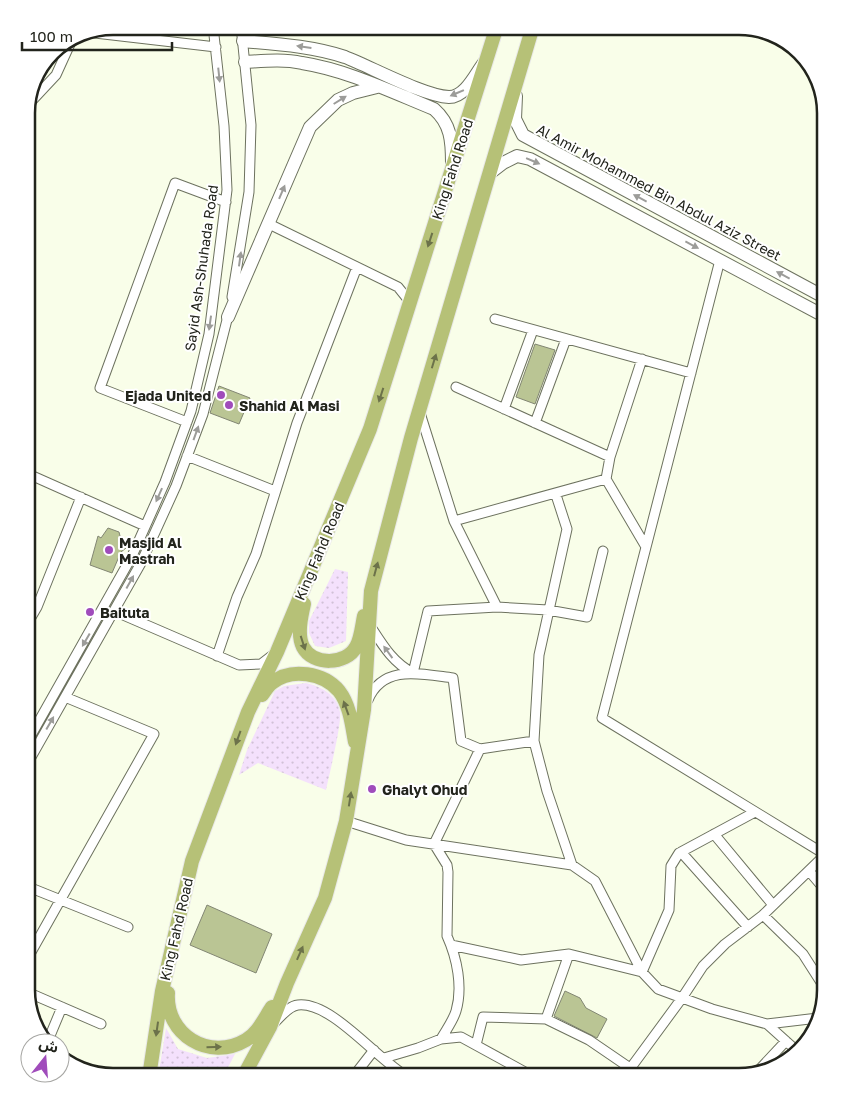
<svg xmlns="http://www.w3.org/2000/svg" width="852" height="1103" font-family="'Golos Text','Noto Sans Arabic',sans-serif">
  <style>
    .grass { fill: url(#grass-dots) }
    .building { fill: #bac594; stroke: #828673 }
    .lines { fill: none; stroke-linecap: round; stroke-linejoin: round }
    .street-casing { stroke: #6d725f; stroke-width: 11 }
    .secondary-casing { stroke: #6d725f; stroke-width: 14 }
    .primary-casing { stroke: #e9e9e8; stroke-width: 16 }
    .street { stroke: #fff; stroke-width: 9 }
    .secondary { stroke: #fff; stroke-width: 12 }
    .primary { stroke: #b6c177; stroke-width: 14 }
    .oneway { fill: #9c9c99 }
    .oneway2 { fill: #6c724a }
    .poi-dot { fill: #a04cbb; stroke: #fff; stroke-width: 2 }
    .labels { text-anchor: middle; dominant-baseline: central; stroke-width: 4; stroke-linejoin: round; paint-order: stroke }
    .street-label { font-size: 14px; fill: #22241c; stroke: #fff }
    .poi-label { font-size: 14px; font-weight: bold; fill: #22241c; stroke: #fff; text-anchor: start }
    .rim { fill: none; stroke: #22241c; stroke-width: 2.5 }
  </style>
  <defs>
    <pattern id="grass-dots" width="8" height="8" patternUnits="userSpaceOnUse" patternTransform="scale(1.25)"><rect width="8" height="8" fill="#f4e1fc"/><path d="M2 2h.1M6 6h.1" fill="none" stroke="#d1c1d7" stroke-width="1.8" stroke-linecap="round"/></pattern>
  </defs>
  <rect width="100%" height="100%" fill="#f9fee9"/>
  <path class="grass" d="M335,569L348,572L346,641L329,648L315,646L309,633V621Z
    M306,683C321,686 337,695 340,712C342,723 329,776 326,790L258,763L239,775L247,750L275,691L284,686Z
    M166,1028L178,1049L207,1058L235,1054L223,1077H158Z"/>
  <path class="building" d="M535,344L555,350L535,404L516,397Z
    M219,386L250,398L239,424L210,413Z
    M108,528L119,532L122,544L126,548L121,552L112,573L90,565L98,536L101,538Z
    M207,905L272,934L256,973L190,945Z
    M565,991L580,998L586,1008L607,1019L597,1038L554,1016Z"/>
  <g class="lines">
    <defs>
      <path id="street" d="M164,26L214,31
        M95,33L216,47
        M27,106L56,75L71,42
        M269,224L398,287L410,302
        M720,260L602,718L826,855
        M232,297L249,192L251,125L241,26
        M495,319L691,373
        M456,387L610,457
        M504,409L533,330
        M420,413L454,521L497,607
        M187,422L100,388L175,183L226,202
        M535,423L566,339
        M187,456L275,491
        M26,473L145,526
        M606,479L646,547
        M556,495L567,529L539,655L534,741L547,791L572,865
        M454,521L606,479L610,457L642,359
        M114,611L239,665L261,664L274,654
        M369,624C382,644 392,662 413,673
        M26,626L37,607L81,497
        M217,656L237,597L256,554L297,423L357,267
        M413,673L428,611L497,607L548,610L587,617L603,551
        M368,700C383,664 421,674 453,678L461,741L480,749
        M26,744L132,556L165,482L191,411L209,334L227,190L224,126L213,26
        M26,766L141,563L176,486L203,414L229,312
        M346,821L406,840L572,865L595,881L642,972L658,989L712,1009L767,1024L797,1051
        M714,834L773,905
        M681,852L748,927
        M809,871L826,891
        M26,886L128,927
        M763,915L803,954L826,990
        M451,945L521,960L569,954L642,972L669,910L671,866L679,853L755,812
        M26,961L154,734L65,697
        M27,992L101,1024
        M546,1019L569,954
        M274,1023C281,1017 288,1006 298,1005C332,1001 379,1062 408,1077
        M767,1024L818,1018
        M441,1039C446,1030 453,1021 456,1011C463,987 457,958 447,936L448,872L447,865L434,844L480,749L534,741
        M47,1043L62,1007
        M476,1045L483,1017L546,1019L589,1040L630,1068
        M384,1058L418,1048L441,1039L461,1037L534,1077
        M758,1071L786,1041
        M353,1077L374,1050
        M624,1077L682,998L703,966L725,944L763,915L825,855"/>
      <path id="secondary" d="M243,41C277,44 312,46 345,57C371,67 424,96 449,97C465,97 475,75 483,64
        M245,62C264,61 283,59 302,63C347,70 392,92 434,109C451,124 452,141 452,163
        M516,96L515,119L523,135L826,298
        M490,173L503,163L517,156L530,159L826,317
        M228,317L310,127L338,100L353,93L377,87"/>
      <path id="primary" d="M304,604C301,617 297,635 303,647C313,666 346,665 356,647C361,639 362,625 364,616
        M262,695C265,691 268,686 272,683C291,667 324,673 339,691C350,705 352,726 355,742
        M168,993C165,1034 209,1062 246,1040C258,1033 264,1019 272,1007
        M149,1077L162,991L192,861L248,712L277,652L370,429L497,26
        M243,1077L270,1027L287,983L325,898L346,821L364,710L371,591L411,438L533,26"/>
    </defs>
    <use href="#street" class="street-casing"/>
    <use href="#secondary" class="secondary-casing"/>
    <use href="#primary" class="primary-casing"/>
    <use href="#street" class="street"/>
    <use href="#secondary" class="secondary"/>
    <use href="#primary" class="primary"/>
  </g>
  <defs><path id="oneway-solid" d="M-6-.8H1V-3.2L6.5 0L1 3.2V.8H-6Z" transform="scale(1.25)"/></defs>
  <g class="oneway">
    <use href="#oneway-solid" transform="translate(304 47) rotate(-172)"/>
    <use href="#oneway-solid" transform="translate(219 75) rotate(84)"/>
    <use href="#oneway-solid" transform="translate(457 93) rotate(157)"/>
    <use href="#oneway-solid" transform="translate(340 100) rotate(-32)"/>
    <use href="#oneway-solid" transform="translate(533 161) rotate(23)"/>
    <use href="#oneway-solid" transform="translate(282 192) rotate(-67)"/>
    <use href="#oneway-solid" transform="translate(640 198) rotate(-152)"/>
    <use href="#oneway-solid" transform="translate(692 245) rotate(28)"/>
    <use href="#oneway-solid" transform="translate(240 259) rotate(-82)"/>
    <use href="#oneway-solid" transform="translate(783 275) rotate(-152)"/>
    <use href="#oneway-solid" transform="translate(210 323) rotate(98)"/>
    <use href="#oneway-solid" transform="translate(196 433) rotate(-70)"/>
    <use href="#oneway-solid" transform="translate(159 495) rotate(114)"/>
    <use href="#oneway-solid" transform="translate(130 582) rotate(-61)"/>
    <use href="#oneway-solid" transform="translate(86 640) rotate(120)"/>
    <use href="#oneway-solid" transform="translate(388 652) rotate(-126)"/>
    <use href="#oneway-solid" transform="translate(50 723) rotate(-60)"/>
  </g>
  <g class="oneway2">
    <use href="#oneway-solid" transform="translate(430 240) rotate(108)"/>
    <use href="#oneway-solid" transform="translate(434 361) rotate(-73)"/>
    <use href="#oneway-solid" transform="translate(381 395) rotate(108)"/>
    <use href="#oneway-solid" transform="translate(376 569) rotate(-75)"/>
    <use href="#oneway-solid" transform="translate(303 643) rotate(72)"/>
    <use href="#oneway-solid" transform="translate(346 708) rotate(-110)"/>
    <use href="#oneway-solid" transform="translate(238 738) rotate(110)"/>
    <use href="#oneway-solid" transform="translate(350 799) rotate(-81)"/>
    <use href="#oneway-solid" transform="translate(300 953) rotate(-66)"/>
    <use href="#oneway-solid" transform="translate(157 1029) rotate(98)"/>
    <use href="#oneway-solid" transform="translate(214 1047) rotate(-2)"/>
  </g>
  <g class="poi-dot">
    <circle cx="221" cy="395" r="5"/>
    <circle cx="229" cy="405" r="5"/>
    <circle cx="109" cy="550" r="5"/>
    <circle cx="90" cy="612" r="5"/>
    <circle cx="372" cy="789" r="5"/>
  </g>
  <g class="labels">
    <g class="street-label">
      <text transform="translate(452 169) rotate(-72)">King Fahd Road</text>
      <text transform="translate(659 192) rotate(28)">Al Amir Mohammed Bin Abdul Aziz Street</text>
      <text transform="translate(201 268) rotate(-82)">Sayid Ash-Shuhada Road</text>
      <text transform="translate(319 551) rotate(-67)">King Fahd Road</text>
      <text transform="translate(176 929) rotate(-77)">King Fahd Road</text>
    </g>
    <g class="poi-label">
      <text x="211" y="395" text-anchor="end">Ejada United</text>
      <text x="239" y="405">Shahid Al Masi</text>
      <text x="119" y="542">Masjid Al<tspan x="119" dy="16">Mastrah</tspan></text>
      <text x="100" y="612">Baituta</text>
      <text x="382" y="789">Ghalyt Ohud</text>
    </g>
  </g>
  <path d="M0 0H852V1103H0ZM113 35H739A78 78 0 0 1 817 113V990A78 78 0 0 1 739 1068H113A78 78 0 0 1 35 990V113A78 78 0 0 1 113 35Z" fill="#fff" fill-rule="evenodd"/>
  <path class="rim" d="M113 35H739A78 78 0 0 1 817 113V990A78 78 0 0 1 739 1068H113A78 78 0 0 1 35 990V113A78 78 0 0 1 113 35Z"/>
  <g transform="translate(45 1058) rotate(17)"><circle r="24" fill="#ffffff" stroke="#a7a7a4"/>
  <path d="M0-4L9 19L0 12L-9 19Z" fill="#a04cbb"/>
  <text y="-8" font-size="14" font-weight="bold" text-anchor="middle" fill="#22241c">ش</text>
  </g>
  <path d="M22 42v8h150v-8" fill="none" stroke="#22241c" stroke-width="2.5"/>
  <text x="30" y="42" font-size="15" fill="#22241c" stroke="#ffffff" stroke-width="4" paint-order="stroke">100 m</text>
</svg>
